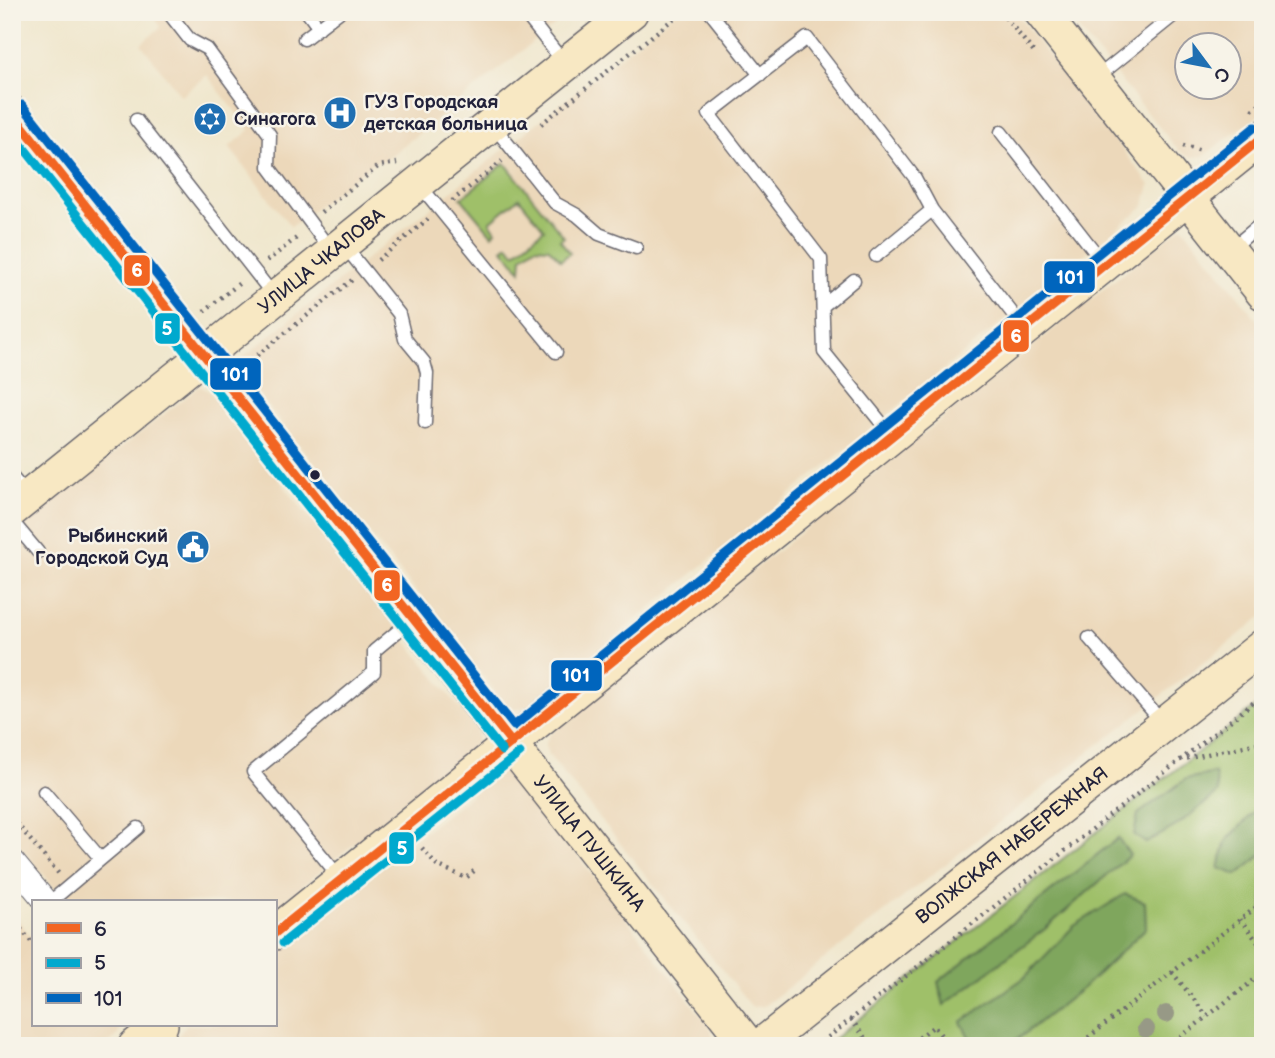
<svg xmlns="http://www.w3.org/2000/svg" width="1275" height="1058" font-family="'Balsamiq Sans',sans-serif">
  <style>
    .built { fill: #ecd8ba; fill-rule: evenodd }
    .green { fill: #9fc069; stroke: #607152; stroke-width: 2 }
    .forest { fill: #7fa65d; stroke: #50644c; stroke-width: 2 }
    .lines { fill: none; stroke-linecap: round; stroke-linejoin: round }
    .lane-casing { stroke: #6a676e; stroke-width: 15 }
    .street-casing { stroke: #6a676e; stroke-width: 25 }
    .secondary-casing { stroke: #6a676e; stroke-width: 36 }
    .path { stroke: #6a676e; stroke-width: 4.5; stroke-dasharray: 2 5; stroke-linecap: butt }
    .lane { stroke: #fff; stroke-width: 12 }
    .street { stroke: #fff; stroke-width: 23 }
    .secondary { stroke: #f8e8c3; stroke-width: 33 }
    .bus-1-casing { stroke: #f7f3e8; stroke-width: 14 }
    .bus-2-casing { stroke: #f7f3e8; stroke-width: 14 }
    .bus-3-casing { stroke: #f7f3e8; stroke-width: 14 }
    .bus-1 { stroke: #f26522; stroke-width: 9 }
    .bus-2 { stroke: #00a9ce; stroke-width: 9 }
    .bus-3 { stroke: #0065bd; stroke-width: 9 }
    .tree { fill: #979986 }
    .bus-dot { fill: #22223b; stroke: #f7f3e8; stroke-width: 2.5 }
    .labels { text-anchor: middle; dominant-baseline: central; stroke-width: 5; stroke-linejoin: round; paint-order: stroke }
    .poi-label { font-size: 19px; font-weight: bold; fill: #22223b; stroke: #f7f3e8; text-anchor: start }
    .street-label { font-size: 19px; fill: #22223b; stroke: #f7f3e8 }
    .line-badge { stroke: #f7f3e8; stroke-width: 2.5 }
    .badge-label { font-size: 19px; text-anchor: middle; font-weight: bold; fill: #fff }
  </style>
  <rect width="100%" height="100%" fill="#f7f3e8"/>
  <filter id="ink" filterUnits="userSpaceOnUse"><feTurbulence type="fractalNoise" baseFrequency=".0143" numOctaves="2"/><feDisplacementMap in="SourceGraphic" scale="14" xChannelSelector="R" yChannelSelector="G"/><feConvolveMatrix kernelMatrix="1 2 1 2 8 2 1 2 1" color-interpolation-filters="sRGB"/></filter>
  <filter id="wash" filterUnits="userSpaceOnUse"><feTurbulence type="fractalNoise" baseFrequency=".00686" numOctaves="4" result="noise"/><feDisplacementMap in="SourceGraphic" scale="28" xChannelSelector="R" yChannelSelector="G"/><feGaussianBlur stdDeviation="1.57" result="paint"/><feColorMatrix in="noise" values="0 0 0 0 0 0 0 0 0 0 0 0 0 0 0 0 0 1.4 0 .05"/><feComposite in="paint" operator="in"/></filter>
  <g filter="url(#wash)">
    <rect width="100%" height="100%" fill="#f0e7ce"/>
    <path class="built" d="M151,12H571L384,161H375L291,227L229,147L250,130L207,75L181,96L141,44L161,27Z
      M676,12H1015L1150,185L1144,206L529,707L516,709L503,701L242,373L238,364L246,355Z
      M1064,12H1263V112L1203,156L1189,157L1179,151ZM1188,46H1230V88H1188Z
      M1182,226L1263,327V616L764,1006L752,1007L548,754L545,744L550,734Z
      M200,386L210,392L477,730L478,739L475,746L275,908V902H66L12,836V533Z
      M510,772L518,778L712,1030L713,1046H182L177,1037L186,1025H275V953L498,773Z
      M12,913L33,939V1025H121L117,1036L105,1046H12Z"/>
    <path class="green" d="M505,163L564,237L560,240L570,253L561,260L549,248L535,247L522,257L521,271L503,249L508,245L515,253L544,229L519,198L490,222L496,231L492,235L461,198Z
      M1263,701V1046H825L854,1023Z"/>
    <path class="forest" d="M1215,773L1218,793L1176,826L1146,843L1134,835L1138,814L1186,779Z
      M1263,803V854L1237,875L1219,868L1226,841Z
      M1118,838L1130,855L1045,929L944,1005L938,982Z
      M1125,894L1145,902L1146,928L1084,987L1009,1046H974L961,1022L1024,978L1074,926Z"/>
  </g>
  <g filter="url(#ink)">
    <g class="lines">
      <defs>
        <path id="lane" d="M168,12L190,40L207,49L270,135L269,167L332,252
          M307,12L319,28
          M524,12L565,64
          M710,12L760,75
          M304,39L339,12
          M1095,79L1178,12
          M136,120L274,296
          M492,124L555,203L577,215L599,234L636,248
          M1001,132L1105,265
          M418,183L556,352
          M343,244L399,314L405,339L424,362L427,373L425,423
          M1231,249L1263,222
          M876,256L932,210L1023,327
          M823,306L854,280
          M892,436L824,352L821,259L709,114L807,38L915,178L932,210
          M12,477L28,496
          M12,521L38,552
          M1089,638L1162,722
          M44,792L101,859
          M341,879L253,772L374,672V651L410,621
          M50,902L138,828"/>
        <path id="street" d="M12,861L46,902"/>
        <g id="secondary">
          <path d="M1041,12L1263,293"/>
          <path id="s1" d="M12,113L749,1046"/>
          <path id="s2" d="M12,510L631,12"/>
          <path d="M275,933L1263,137"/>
          <path d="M135,1046L161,1025"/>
          <path id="s3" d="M760,1046L1263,646"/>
        </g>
      </defs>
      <use href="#lane" class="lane-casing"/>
      <use href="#street" class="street-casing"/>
      <use href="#secondary" class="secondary-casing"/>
      <path class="path" d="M1001,12L1036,55
        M1252,110L1263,101
        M541,124L682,12
        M1183,146L1202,151
        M452,201L502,161
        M321,212L379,166L397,163
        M378,260L428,219
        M267,261L299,236
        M204,311L241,282
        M246,364L352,280
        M1180,760L1263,742
        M12,818L59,874
        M422,848L437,865L466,878L474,871
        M12,918L33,944
        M1240,919L1263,949
        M1172,972L1207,1016
        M851,1019L871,1046
        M823,1041L832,1046
        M817,1046L1263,695
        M908,1046L934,1026L949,1046
        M1077,1046L1263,902
        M1169,1046L1263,973"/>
      <use href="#lane" class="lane"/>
      <use href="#street" class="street"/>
      <use href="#secondary" class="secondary"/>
      <defs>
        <path id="bus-1" d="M12,113L512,743
          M275,933L1263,137"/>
        <path id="bus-2" d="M12,133L502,751
          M283,943L520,753"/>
        <path id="bus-3" d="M22,105L514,726L1255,127"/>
      </defs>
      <use href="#bus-1" class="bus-1-casing"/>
      <use href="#bus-2" class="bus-2-casing"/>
      <use href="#bus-3" class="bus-3-casing"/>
      <use href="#bus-1" class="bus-1"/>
      <use href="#bus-2" class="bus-2"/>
      <use href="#bus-3" class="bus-3"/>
    </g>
    <g class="tree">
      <circle cx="1166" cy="1014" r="9"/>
      <circle cx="1146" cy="1029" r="9"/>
    </g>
  </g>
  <defs>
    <symbol id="hospital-disc" viewBox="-11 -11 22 22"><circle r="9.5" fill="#1f6fb2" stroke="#f7f3e8"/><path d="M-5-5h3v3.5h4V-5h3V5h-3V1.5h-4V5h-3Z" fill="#fff"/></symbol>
    <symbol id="synagogue-disc" viewBox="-11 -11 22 22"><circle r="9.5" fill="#1f6fb2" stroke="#f7f3e8"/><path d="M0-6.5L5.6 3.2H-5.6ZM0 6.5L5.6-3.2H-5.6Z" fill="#fff"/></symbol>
    <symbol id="civic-disc" viewBox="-11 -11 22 22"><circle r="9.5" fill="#1f6fb2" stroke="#f7f3e8"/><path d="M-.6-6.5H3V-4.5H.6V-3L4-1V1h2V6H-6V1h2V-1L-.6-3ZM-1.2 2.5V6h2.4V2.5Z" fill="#fff"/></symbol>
  </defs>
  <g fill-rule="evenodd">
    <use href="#hospital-disc" x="321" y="94" width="38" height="38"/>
    <use href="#synagogue-disc" x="191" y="100" width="38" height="38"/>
    <use href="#civic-disc" x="174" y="528" width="38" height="38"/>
  </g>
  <circle class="bus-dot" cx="315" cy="475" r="6"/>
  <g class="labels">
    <g class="poi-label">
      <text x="364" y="102">ГУЗ Городская<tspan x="364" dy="22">детская больница</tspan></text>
      <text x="234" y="119">Синагога</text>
      <text x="168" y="536" text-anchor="end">Рыбинский<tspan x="168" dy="22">Городской Суд</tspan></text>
    </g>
    <g class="street-label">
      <text stroke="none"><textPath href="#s2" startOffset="397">УЛИЦА ЧКАЛОВА</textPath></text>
      <text stroke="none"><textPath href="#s1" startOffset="931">УЛИЦА ПУШКИНА</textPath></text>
      <text stroke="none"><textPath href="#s3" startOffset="322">ВОЛЖСКАЯ НАБЕРЕЖНАЯ</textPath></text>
    </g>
  </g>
  <g class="line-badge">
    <rect x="123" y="254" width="28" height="33" rx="7" fill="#f26522"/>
    <rect x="1043" y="260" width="53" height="34" rx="7" fill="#0065bd"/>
    <rect x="154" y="312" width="27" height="33" rx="7" fill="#00a9ce"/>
    <rect x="1002" y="319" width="28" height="34" rx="7" fill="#f26522"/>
    <rect x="209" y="357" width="53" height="34" rx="7" fill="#0065bd"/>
    <rect x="373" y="569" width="28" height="33" rx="7" fill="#f26522"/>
    <rect x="550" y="659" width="53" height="33" rx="7" fill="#0065bd"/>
    <rect x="388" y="831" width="27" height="34" rx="7" fill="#00a9ce"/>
  </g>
  <g class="badge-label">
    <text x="137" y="277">6</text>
    <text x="1070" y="284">101</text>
    <text x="167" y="335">5</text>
    <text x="1016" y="343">6</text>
    <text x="235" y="381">101</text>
    <text x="387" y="592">6</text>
    <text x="576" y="682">101</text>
    <text x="402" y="855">5</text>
  </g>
  <rect width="1275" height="1058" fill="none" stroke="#f7f3e8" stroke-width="42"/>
  <rect x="32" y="900" width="245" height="126" fill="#f7f3e8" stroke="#a29fa3" stroke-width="2"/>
  <rect x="46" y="923" width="35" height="10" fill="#f26522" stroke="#a29fa3" stroke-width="2"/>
  <text x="94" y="936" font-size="21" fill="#22223b">6</text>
  <rect x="46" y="958" width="35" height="10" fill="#00a9ce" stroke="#a29fa3" stroke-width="2"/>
  <text x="94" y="970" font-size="21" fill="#22223b">5</text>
  <rect x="46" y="993" width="35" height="10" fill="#0065bd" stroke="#a29fa3" stroke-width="2"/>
  <text x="94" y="1006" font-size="21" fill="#22223b">101</text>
  <g transform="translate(1208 66) rotate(122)"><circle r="33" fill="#f7f3e8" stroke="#a29fa3" stroke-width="2"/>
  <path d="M0-5L12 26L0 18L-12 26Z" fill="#1f6fb2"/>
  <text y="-10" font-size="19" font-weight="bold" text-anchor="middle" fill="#22223b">С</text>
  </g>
</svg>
